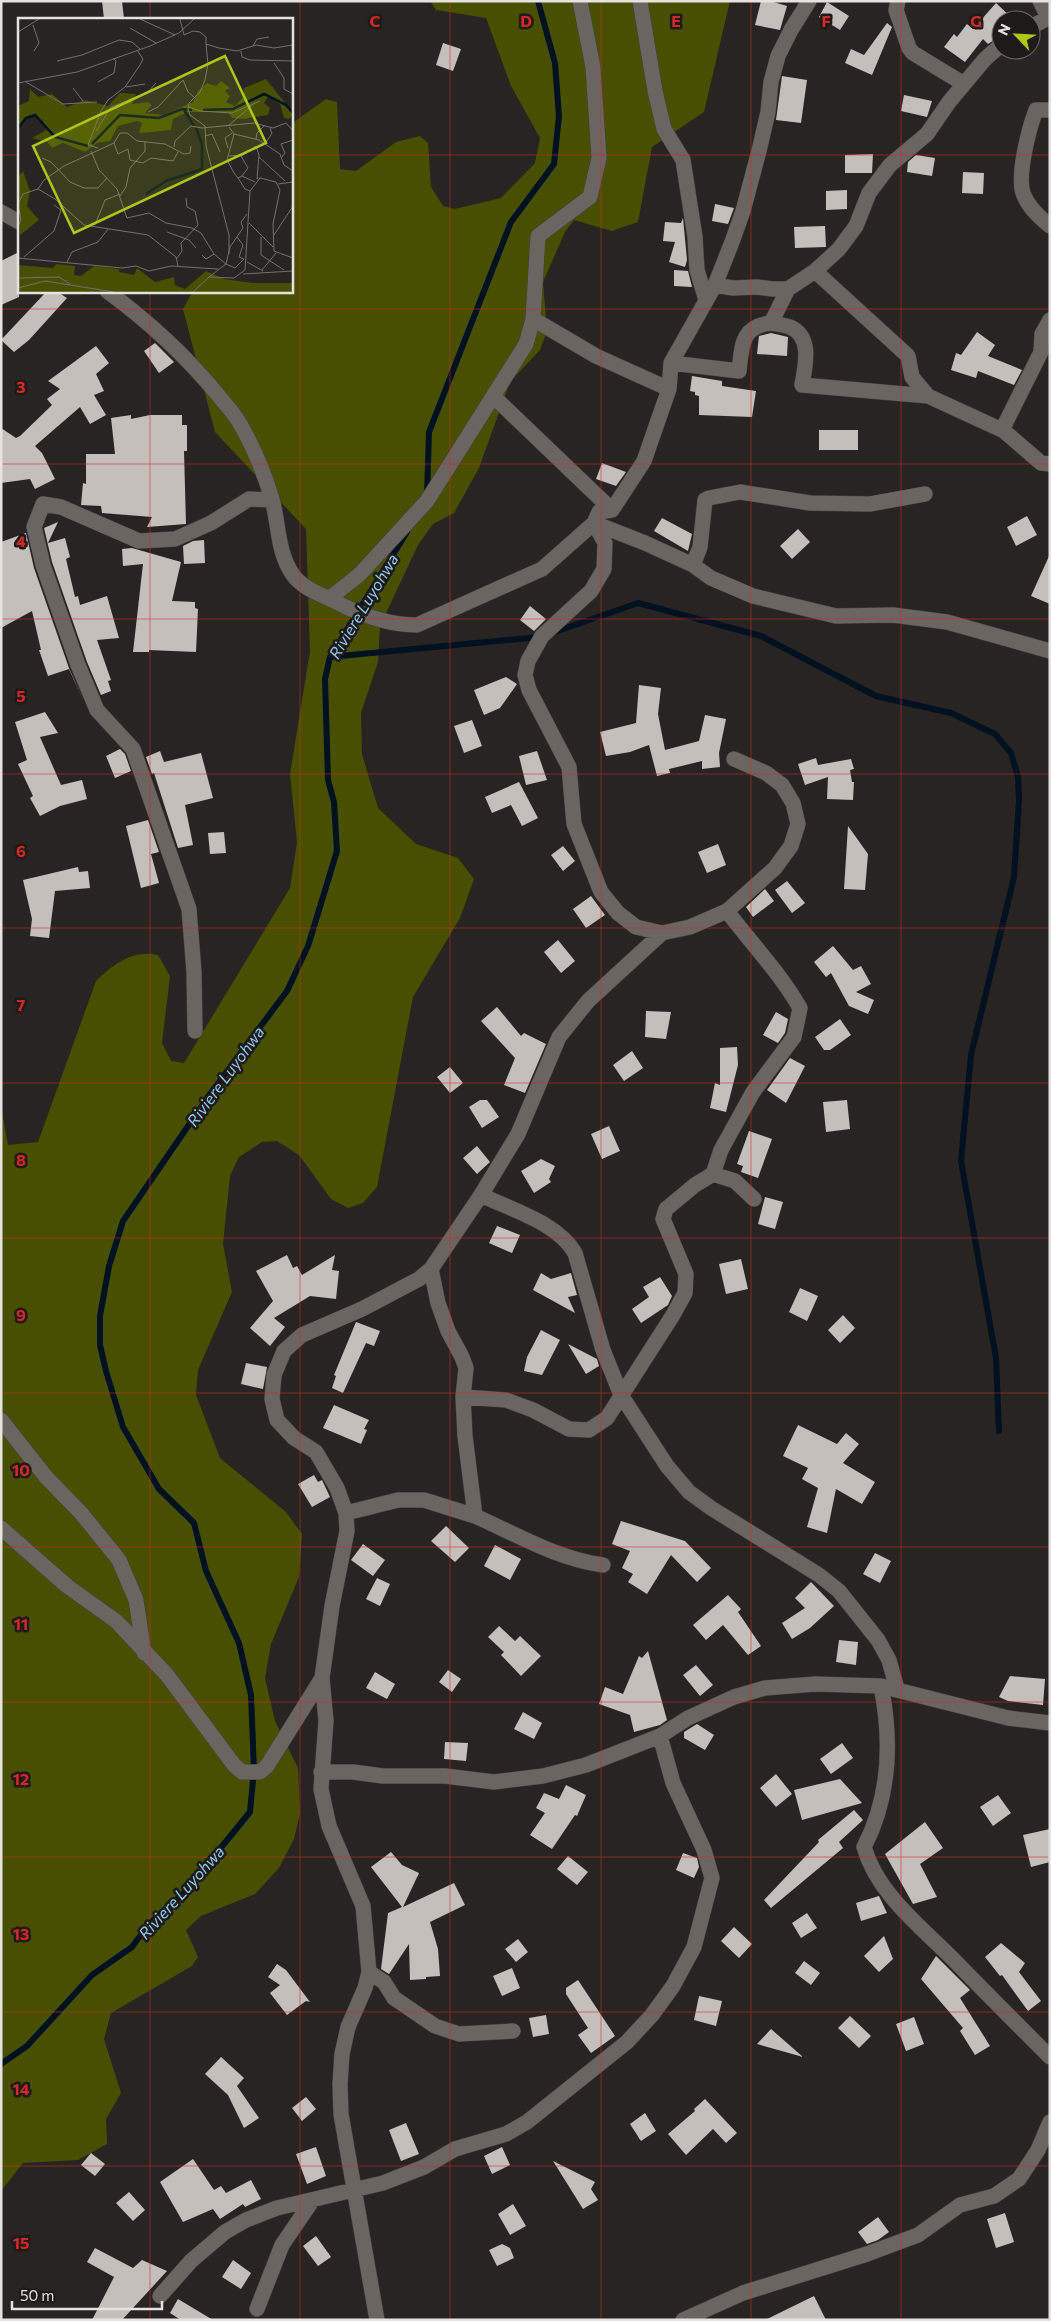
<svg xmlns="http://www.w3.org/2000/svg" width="1051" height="2321" font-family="Commissioner,sans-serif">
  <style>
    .green { fill: #485000 }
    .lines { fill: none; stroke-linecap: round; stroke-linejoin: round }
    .stream { stroke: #001221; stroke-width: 6 }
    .building { fill: #c4bfbb }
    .street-casing { stroke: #44403d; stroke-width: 16 }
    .street { stroke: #6a6561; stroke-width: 15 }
    .grid { fill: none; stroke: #d62828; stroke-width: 1; stroke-opacity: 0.55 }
    .labels { text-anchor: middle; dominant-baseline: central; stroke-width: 5; stroke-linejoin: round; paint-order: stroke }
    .water-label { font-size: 16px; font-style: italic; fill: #8ec8f1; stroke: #1e1a17 }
    .inset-river { fill: none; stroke: #001221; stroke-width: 2.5 }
    .inset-road { fill: none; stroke: #74706d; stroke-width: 1 }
    .view { fill: #adc60f; fill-opacity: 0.15; stroke: #adc60f; stroke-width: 2.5 }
    .inset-edge { fill: none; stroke: #e5e3e0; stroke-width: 2.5 }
    .grid-label { font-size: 16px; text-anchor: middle; font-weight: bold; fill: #d62828; stroke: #1e1a17; stroke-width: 5; stroke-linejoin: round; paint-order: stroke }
  </style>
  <rect width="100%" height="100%" fill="#282421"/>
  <path class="green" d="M430,1H730L704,112L652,147L638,222L612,231L574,220L565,232L543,282L547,331L540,350L510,382L479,468L454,513L433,524L418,545L380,626L378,662L361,713L362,754L378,808L416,844L458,858L474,879L460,918L413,997L377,1187L363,1203L348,1208L331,1199L299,1155L277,1141L262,1142L239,1157L230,1176L223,1244L232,1292L198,1370L196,1395L220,1458L286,1512L302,1534L299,1577L271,1644L265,1678L275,1721L298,1768L300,1813L294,1839L279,1868L255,1894L201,1916L186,1930L198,1957L192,1966L111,2013L104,2039L121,2093L106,2119L107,2144L78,2160L23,2163L1,2191V1106L8,1145L38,1142L96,981C112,965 133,949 158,955L170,976L162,1043L171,1061L184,1063L290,888L297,842L290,774L310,651L306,529L215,432L183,309L193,291H291V124L326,99L337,102L340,169L356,171L396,142L420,136L428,143L431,187L443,206L455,209L501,198L535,163L540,138L511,86L486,18L436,10Z"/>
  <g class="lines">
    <path class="stream" d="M427,495L429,432L511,222L554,164L559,116L555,63L538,1
      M552,633L638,603L761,636L876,696L951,713L995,734L1011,753L1018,777L1019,800L1014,877L971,1055L961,1161L996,1358L999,1431
      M330,657L540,637
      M1,2064L27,2046L92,1975L132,1947L148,1925L184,1893L250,1812L254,1770L251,1695L239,1643L206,1571L194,1523L159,1489L123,1427L106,1371L100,1345V1316L109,1266L123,1221L210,1094L287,991L308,946L337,851L334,802L328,780L325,679L330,657L407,532"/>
  </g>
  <path class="building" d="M102,1H122L124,19H104Z
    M761,1H770L787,6L780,30L755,25Z
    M827,2L849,16L840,30L819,17Z
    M996,3L1014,20H1001L1000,36L988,44L983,39L965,62L944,47L954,34L957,37L967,24L973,29Z
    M887,23L892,27L872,75L845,63L851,49L864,55Z
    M443,43L461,49L453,71L436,65Z
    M782,76L807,80L801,123L776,120Z
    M904,95L932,101L927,117L901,111Z
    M873,154L872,173H845V155Z
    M916,155L935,158L932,176L907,172L908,162Z
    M963,172L984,173L983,194L962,193Z
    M847,190V209L826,210V191Z
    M715,204L734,208L728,224L712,221Z
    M683,218L687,260L685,267L669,262L675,242L663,241L665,222L681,223Z
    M825,226L826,247L795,248L794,227Z
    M19,252V297L1,305V261Z
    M674,270L688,271L692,287L674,286Z
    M47,291H56L67,298L29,340L14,352L1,340Z
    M977,332L995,345L988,356L1022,370L1014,385L978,371L976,378L951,370L956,353L961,355Z
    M771,333L788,337L787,356L757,354L759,336Z
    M155,343L174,362L159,373L144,351Z
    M96,346L109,363L96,374L104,391L94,395L106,415L90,424L80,407L35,446L42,453L55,479L35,489L30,479L1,483V428L16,438L20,436L52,405L47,399L60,389L48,381Z
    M692,376L722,381V386L756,391L752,417L699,415V396L695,395V392L690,391Z
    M131,415V419L150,415H182V425H187V451H184L186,524L147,527L152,517L102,513L101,506L81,505L83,483L86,484V454H115L111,418Z
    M819,430H858V450H819Z
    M602,463L626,472L616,486L596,479Z
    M1027,516L1037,535L1016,546L1007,527Z
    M662,518L692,534L688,551L654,531Z
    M58,522L48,543L65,538L70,557L66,559L75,597L78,596L80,605L107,596L119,638L97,640L111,680L108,681L111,691L101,695L87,662L52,562L44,528Z
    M798,529L810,542L792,559L780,546Z
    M26,533L34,568L69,668L83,700L69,669L48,676L39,650H41L32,611L1,628V542Z
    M204,540L205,563L184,564L183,546L193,541Z
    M132,548L181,562L172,601L195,602V608L198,609L196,652L149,650V652H133L143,564L123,566L122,549Z
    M1050,554V604L1031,596Z
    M530,606L546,619L534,631L520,620Z
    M506,677L517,684L500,708L484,715L474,690Z
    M639,685L661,688L658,714L665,750L699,741L705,715L726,719L719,753L720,767L702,769V761L669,769L670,773L657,776L649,745L630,752L606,756L600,732L636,723Z
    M45,712L58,733L40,737L61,785L82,780L87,799L60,806L40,816L30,798L33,796L18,764L27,760L15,722Z
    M472,720L482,746L464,753L454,726Z
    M120,749L125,754L131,771L115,778L106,756Z
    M160,751L164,762L201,753L213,798L185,805L193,845L178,848L154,773L152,774L146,757Z
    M537,751L547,780L526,785L519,756Z
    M816,758L818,765L851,759L854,769L850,770L852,782H854L853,800L827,799L828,777L805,785L798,764Z
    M519,782L538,818L522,826L511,805L492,813L485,797Z
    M148,820L159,852L151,854L159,883L141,888L126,826Z
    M848,826L868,854L865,890L844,889Z
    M224,832L226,853L210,854L208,833Z
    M718,844L726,865L707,873L698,852Z
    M563,846L575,861L563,871L551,855Z
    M78,867L79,872L88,871L90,888L55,891L49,938L30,936L32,919L23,880Z
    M787,881L805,903L792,913L775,890Z
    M765,889L774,901L753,917L746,907Z
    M591,896L605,915L586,928L573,909Z
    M558,940L575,961L561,973L544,952Z
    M833,946L853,970L861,966L871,984L856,992L874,1000L868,1014L849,1006L831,973L826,977L814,962Z
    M497,1007L521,1036L524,1033L546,1044L525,1093L504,1085L515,1058L481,1021Z
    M646,1011L671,1012L666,1039L645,1037Z
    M776,1012L788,1019L785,1033L778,1043L763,1035Z
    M840,1019L851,1035L830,1050H824L815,1037Z
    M737,1047L738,1065L726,1112L710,1108L715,1083L720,1085V1048Z
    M632,1051L643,1068L624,1081L613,1065Z
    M790,1058L805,1066L786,1103L767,1090Z
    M450,1067L463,1083L450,1093L437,1077Z
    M480,1100H487L499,1117L482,1128L469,1107Z
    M847,1100L850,1129L826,1132L823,1102Z
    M609,1126L620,1151L602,1159L591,1134Z
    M749,1131L772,1139L758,1178L741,1172L743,1166L737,1164Z
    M477,1146L490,1162L477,1174L463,1158Z
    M541,1159L555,1166L549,1179L551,1182L534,1193L521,1171Z
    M765,1197L783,1202L775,1229L758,1224Z
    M497,1226L520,1235L512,1253L489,1243Z
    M287,1255L293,1268L297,1266L302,1275L335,1255L332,1270L339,1271L336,1299L310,1296L274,1318L285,1327L270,1346L250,1328L273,1301L256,1271Z
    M741,1259L748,1289L726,1294L719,1264Z
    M541,1273L551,1279L571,1273L577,1295L568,1297L575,1313L533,1290Z
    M660,1277L672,1296L668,1305L641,1323L632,1309L649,1297L643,1287Z
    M800,1288L818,1296L807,1321L789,1312Z
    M843,1315L855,1328L840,1343L828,1330Z
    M356,1322L380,1331L374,1346L366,1343L343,1393L332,1388L336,1376L334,1375Z
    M541,1330L560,1340L542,1375L524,1371L527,1357Z
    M568,1344L597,1359L599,1366L586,1374Z
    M246,1363L267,1367L263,1389L241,1384Z
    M334,1405L369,1420L364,1429L367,1430L361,1444L323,1428Z
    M798,1425L837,1444L846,1433L859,1444L843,1463L875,1482L862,1504L836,1489L827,1533L807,1527L818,1488L802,1479L808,1468L783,1456Z
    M314,1475L318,1482L322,1480L330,1497L312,1507L298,1484Z
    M621,1521L685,1541L711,1568L697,1582L671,1555L647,1594L628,1582L633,1574L622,1568L630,1551L612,1544Z
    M446,1526L469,1548L455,1562L431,1541Z
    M363,1544L385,1560L373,1576L351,1560Z
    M495,1545L521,1559L510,1580L484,1566Z
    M875,1553L891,1561L880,1583L863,1574Z
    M377,1578L390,1584L380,1606L366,1599Z
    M811,1582L834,1606L810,1628L792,1639L782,1623L805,1608L795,1598Z
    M728,1595L741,1609L738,1612L761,1646L748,1655L723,1625L706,1640L693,1625Z
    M499,1626L515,1641L520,1636L541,1656L521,1676L501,1655L504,1652L488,1637Z
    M839,1640L858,1642L856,1665L836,1662Z
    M648,1651L667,1720L660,1725L634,1732L630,1715L599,1704L605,1687L623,1694L639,1656L642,1658Z
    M696,1665L713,1685L700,1696L683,1675Z
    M448,1670L461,1679L452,1692L439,1682Z
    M375,1672L395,1684L387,1699L366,1688Z
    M1010,1676L1045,1679L1043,1705L1008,1701L999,1697Z
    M523,1712L542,1723L534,1739L514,1729Z
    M697,1724L714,1735L705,1750L684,1738V1732Z
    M445,1742L468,1743L466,1761L444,1759Z
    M842,1743L853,1758L831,1774L820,1759Z
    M776,1774L792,1794L776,1807L760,1788Z
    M840,1779L862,1803L802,1820L794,1790Z
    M566,1785L586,1795L577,1816L575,1815L552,1849L530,1835L545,1813L536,1808L544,1793L559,1799Z
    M998,1795L1011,1813L993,1826L980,1807Z
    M854,1810L863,1820L839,1842L843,1848L771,1908L764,1900L819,1842L818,1840Z
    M925,1822L943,1848L920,1864L937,1897L913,1904L885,1854Z
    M1050,1829V1862L1031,1867L1023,1835Z
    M391,1852L402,1865L419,1873L403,1907L454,1883L465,1905L430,1922L438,1949L440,1976L426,1977V1979L410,1980L409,1944L389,1974L381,1969L388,1913L402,1907L371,1867Z
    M683,1853L697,1858L699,1867L694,1878L676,1870Z
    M568,1856L588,1872L577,1885L557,1869Z
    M879,1896L887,1913L861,1921L856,1903Z
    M807,1913L817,1928L801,1938L792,1923Z
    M734,1927L752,1944L739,1958L721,1941Z
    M884,1936L893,1959L879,1972L864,1956Z
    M518,1939L528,1952L516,1962L505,1949Z
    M1001,1943L1025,1963L1019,1972L1041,2001L1028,2011L1002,1975L1000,1976L985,1957Z
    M936,1956L970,1990L960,1998L990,2046L975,2055L960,2031L963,2028L921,1979Z
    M804,1961L820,1973L811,1985L795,1973Z
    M277,1964L286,1970L310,2002L306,2001L287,2015L270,1993L280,1985L268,1977Z
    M512,1968L520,1988L502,1996L493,1976Z
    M578,1980L615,2036L591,2053L578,2035L588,2028L566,1994V1988Z
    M699,1996L722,2001L716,2026L694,2020Z
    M546,2015L549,2034L533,2037L529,2018Z
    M850,2016L871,2036L859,2048L838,2028Z
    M914,2017L924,2044L906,2051L896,2024Z
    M771,2029L803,2057L757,2044Z
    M221,2057L244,2078L237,2086L259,2118L244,2128L228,2095L205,2074Z
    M306,2097L316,2109L302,2121L292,2108Z
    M705,2099L737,2133L726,2143L713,2129L686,2155L668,2134L695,2111L694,2109Z
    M645,2113L656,2131L641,2141L630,2124Z
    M406,2123L419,2154L401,2161L389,2130Z
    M316,2147L326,2176L307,2184L296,2154Z
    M502,2147L510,2165L492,2174L484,2156Z
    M91,2153L105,2164L95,2176L81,2165Z
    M193,2159L214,2190L221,2186L226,2193L251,2180L261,2199L245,2207L243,2204L220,2219L213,2209L183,2222L160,2182Z
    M553,2161L595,2182L591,2189L598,2200L583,2209Z
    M129,2192L145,2210L133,2221L116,2203Z
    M513,2204L526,2226L510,2235L498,2214Z
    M1005,2213L1014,2242L996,2248L987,2219Z
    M878,2217L889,2232L878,2240L867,2244L858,2232Z
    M316,2236L331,2257L318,2266L303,2246Z
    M502,2244L510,2248L514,2258L497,2266L489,2250Z
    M95,2248L133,2268L142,2260L167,2271L122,2320H92L114,2277L87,2262Z
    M233,2260L251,2273L241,2289L222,2277Z
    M814,2296L826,2320H765Z
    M178,2299L213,2320H181L170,2313Z"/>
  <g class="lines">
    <defs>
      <path id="street" d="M640,1L655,91L664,129L683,160L695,237L697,270L706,300
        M898,1L896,10L909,48L913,53L964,84
        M1040,1L1048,17
        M1031,27L1050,17
        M1050,110H1036C1029,128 1017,175 1023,193C1028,207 1039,217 1050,226
        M1,212L19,222
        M815,271L908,356L912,377L928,396L1004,431L1041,463L1050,464
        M715,285L733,288L757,287L773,289H788L815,271L839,249L856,226L869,193L890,165L927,134L949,102L985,59L1001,45
        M788,289L771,323C777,324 785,325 790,327C813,337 805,366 802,385L928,396
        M107,291C148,321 186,356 218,395C225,404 233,412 239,422C253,446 264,472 272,499C279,524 277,552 293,575C303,589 323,595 338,603C363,616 389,625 417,625L542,569L594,523L645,543L693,565L711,578L753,596L836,616L893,615L947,622L1050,651
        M533,319L596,356L669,389
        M671,363L739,371C742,346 741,326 771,323
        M493,396L612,510
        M1002,430L1041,352L1042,334L1050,320
        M693,565L700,547L705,500L709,498L740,492L810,503L870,504L925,494
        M330,598L360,574L427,501L526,344L533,319L538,236L590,197L599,158L593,67L580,1
        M734,759L766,773L782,785L793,803L798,824L791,846L775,868L727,911L690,927L662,933L636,927L618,913L601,892L574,824L569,767L529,690L525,675L528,661L542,636L591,591L604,569L605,543L594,523L599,512L612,510L644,461L669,389L671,363L715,285L732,242L743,211L759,151L768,112L771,82L778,56L791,30L809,1
        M195,1031L194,972L189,909L133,749L97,710L78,665L43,565L34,527L43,504L61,507L139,541L175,539L211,523L249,499L272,500
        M713,1174L735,1181L754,1199
        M481,1195C512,1210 558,1223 575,1253L603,1350L621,1395L667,1466L689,1492L711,1508L819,1575L839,1591L878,1640L889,1660L897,1689
        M431,1269L438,1303L448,1331L462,1357L466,1368L463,1397
        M1,1420L46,1477L81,1513L119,1560L136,1600L144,1653
        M346,1513L398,1500H424L475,1516L465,1436L463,1397L506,1400L533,1410L569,1429L589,1430L607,1418L673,1315L685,1293L686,1274L663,1219L666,1209L695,1185L713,1174L721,1150L753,1092L794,1037L800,1008C780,973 751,943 727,911
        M475,1516C516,1534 557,1559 603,1565
        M1,1528L67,1586L116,1621L167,1675L234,1765L242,1772H260L267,1766L322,1678
        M881,1686C892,1741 890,1797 864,1847C877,1893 920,1926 953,1959C985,1992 1017,2024 1050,2057
        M321,1772H353L383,1776H445L494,1782L543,1776L586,1765L660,1736L688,1718L734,1697L765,1688L815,1684L881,1686L1008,1718L1050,1723
        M369,1972L384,1982L394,1998L435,2026L459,2034L513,2031
        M160,2296L191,2261L225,2232L246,2220L277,2208L383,2183L424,2167L455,2149L506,2134L527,2122L627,2042L652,2015L673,1986L694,1947L712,1878L704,1850L673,1783L660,1736
        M257,2309L282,2245L312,2201
        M377,2320L341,2114L340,2084L342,2054L348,2027L365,1988L369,1972L363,1906L329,1826L321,1789L326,1721L322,1678L332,1606L347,1531L346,1513L337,1488L316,1452L294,1438L277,1420L272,1399L274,1375L284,1351L302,1335L362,1309L419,1279L431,1269L481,1195L518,1134L559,1037L588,1001L662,933
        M683,2320L743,2293L867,2254L918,2235L960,2205L994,2196L1019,2179L1038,2150L1050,2122"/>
    </defs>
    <use href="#street" class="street-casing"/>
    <use href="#street" class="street"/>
  </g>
  <path class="grid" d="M150,1V19M300,1V2320M450,1V2320M601,1V2320M751,1V2320M901,1V2320M1,155H19M291,155H1050M150,291V2320M1,309H1050M1,464H1050M1,619H1050M1,774H1050M1,928H1050M1,1083H1050M1,1238H1050M1,1393H1050M1,1547H1050M1,1702H1050M1,1857H1050M1,2012H1050M1,2166H1050"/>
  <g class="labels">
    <g class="water-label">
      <text transform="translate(363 606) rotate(-59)">Riviere Luyohwa</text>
      <text transform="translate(225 1076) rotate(-54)">Riviere Luyohwa</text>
      <text transform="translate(181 1892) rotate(-48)">Riviere Luyohwa</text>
    </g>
  </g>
  <g transform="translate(18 18)">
    <rect width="275" height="275" fill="#282421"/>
    <path d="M248,61L275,95L272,101L266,100L262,86L250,79L246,85L252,90L250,97L225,101L214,100L210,94H170L155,101L153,112L124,115L121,114L124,105L119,103L100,108L92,123L79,125L67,134L45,125L34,130L29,124L14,120L28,112L24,102L16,97L6,101L0,113V88L11,83L12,71L20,79L34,76L49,89L67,82L90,88L102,75L118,76L114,86L130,84L134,87L127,95L145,97L175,84L180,73L189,65L198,68L203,63L212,70L207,73L212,78L208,84L217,88L225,79L226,70ZM5,153L12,173L9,188L21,202L2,217L0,159ZM38,246L57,248L56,257L63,258L76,248L101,251V254L116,257L119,250L137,264L156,259L157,267L167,271L188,253L206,261L235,265H275V274H0V247L35,250Z" fill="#485000"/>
    <path class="inset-river" d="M166,92L176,108M185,92L215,91L246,76L268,87L275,95M0,110L8,100L17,97L37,119L70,128M74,126L102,97L141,100L164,91L174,92M128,176L148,163L184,151V126L178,110"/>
    <path class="inset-road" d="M122,1L157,17M162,1L166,17L175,13L182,14L188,19V26L201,30L219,33L238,27L256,30L275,27M15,7L21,25L16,33M112,10L138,25M0,14L21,1M188,26L190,46L187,62L182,74L171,85L170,91L172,97L187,108L188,128L211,217V236M235,28L239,21L251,19M223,33L224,39L232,42L275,43M39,43L64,37L101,22L114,24L122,31M256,45L266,60V71L275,76M8,64L45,86L79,84M80,64L96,55L98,43L95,40M0,65L59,54L132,28L161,15L176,1M108,69L127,66M55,70L65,83M171,89L182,93L214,95L242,83M130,94L140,89L165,62L170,74L177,80M210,108L238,84M211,109L216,116L241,122L262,136L266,147L275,153M78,113L93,89L129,75L138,65M216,116L209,142L216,155L220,160L224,158M187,118L194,116L202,134M238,121L239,115L247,107M96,125L100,136L110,131L112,142L125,145L133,140L155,143L160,134M247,126L254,115L252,110M156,129L157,123L173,108L184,110L236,105L255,110L268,105L275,113M80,130L70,127L83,93L90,82L107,69L122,47L125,41L119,32M210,130L207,120L214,115M73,133L81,152L99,171L109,200L131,195L148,205L174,210L183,215L196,236L208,246L191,259M211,138L225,137L238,128L241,137L239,161M223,138L230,150L224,158L237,164M241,139L267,163M264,139L267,135L263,126L275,122M24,140L33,144L52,164L66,170H80L89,160M220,160L227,171L232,173M260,166L275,164M20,171L37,181L66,207L130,217L158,239L160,248M102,178L108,169L112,150L127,133V124M231,205L255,229M77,207L87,182L102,176M0,208L3,202L0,186L5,176L20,171L26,162L46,148L96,125L102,115H109L119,123L147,126L166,136L172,135L173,128M149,214L171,222L178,230M256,217L275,188M219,219L225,227L221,239L226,241L217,250L208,246L212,229L225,210L223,204L229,196M243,219V237L266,252M184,237L188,241L196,236M6,239L36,213L43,192L36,187M0,240L104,250L118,248L131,253L153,248L200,251M159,240L164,233L163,225L180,207L177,193L169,189L168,180M49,244L54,234L80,224L90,211M229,244L245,253M244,252L258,235M225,256L275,253M0,260L41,259L52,266M0,270L27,263L96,274M175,274L191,259L216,260L227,252L232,173L242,160L258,164L262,172L255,206L256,233L275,240"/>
    <path class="view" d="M207,38L248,125L56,215L15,128Z"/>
    <rect width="275" height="275" class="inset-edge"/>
  </g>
  <g class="grid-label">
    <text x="375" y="27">C</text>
    <text x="526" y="27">D</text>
    <text x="676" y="27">E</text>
    <text x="826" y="27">F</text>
    <text x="976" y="27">G</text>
    <text x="21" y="393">3</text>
    <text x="21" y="547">4</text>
    <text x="21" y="702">5</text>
    <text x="21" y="857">6</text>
    <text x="21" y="1011">7</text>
    <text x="21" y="1166">8</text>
    <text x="21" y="1321">9</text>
    <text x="21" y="1476">10</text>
    <text x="21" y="1630">11</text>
    <text x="21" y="1785">12</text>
    <text x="21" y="1940">13</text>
    <text x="21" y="2095">14</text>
    <text x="21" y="2249">15</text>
  </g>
  <rect width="1051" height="2321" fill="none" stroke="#e5e3e0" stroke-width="5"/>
  <g transform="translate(1016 35) rotate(295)"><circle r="24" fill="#1e1a17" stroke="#6e6a67"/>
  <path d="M0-4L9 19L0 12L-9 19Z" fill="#adc60f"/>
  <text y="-8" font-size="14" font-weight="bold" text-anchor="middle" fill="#e5e3e0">N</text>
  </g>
  <path d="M12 2301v8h150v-8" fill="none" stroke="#e5e3e0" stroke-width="2.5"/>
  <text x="20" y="2301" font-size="15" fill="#e5e3e0" stroke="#1e1a17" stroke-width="4" paint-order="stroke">50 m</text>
</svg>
